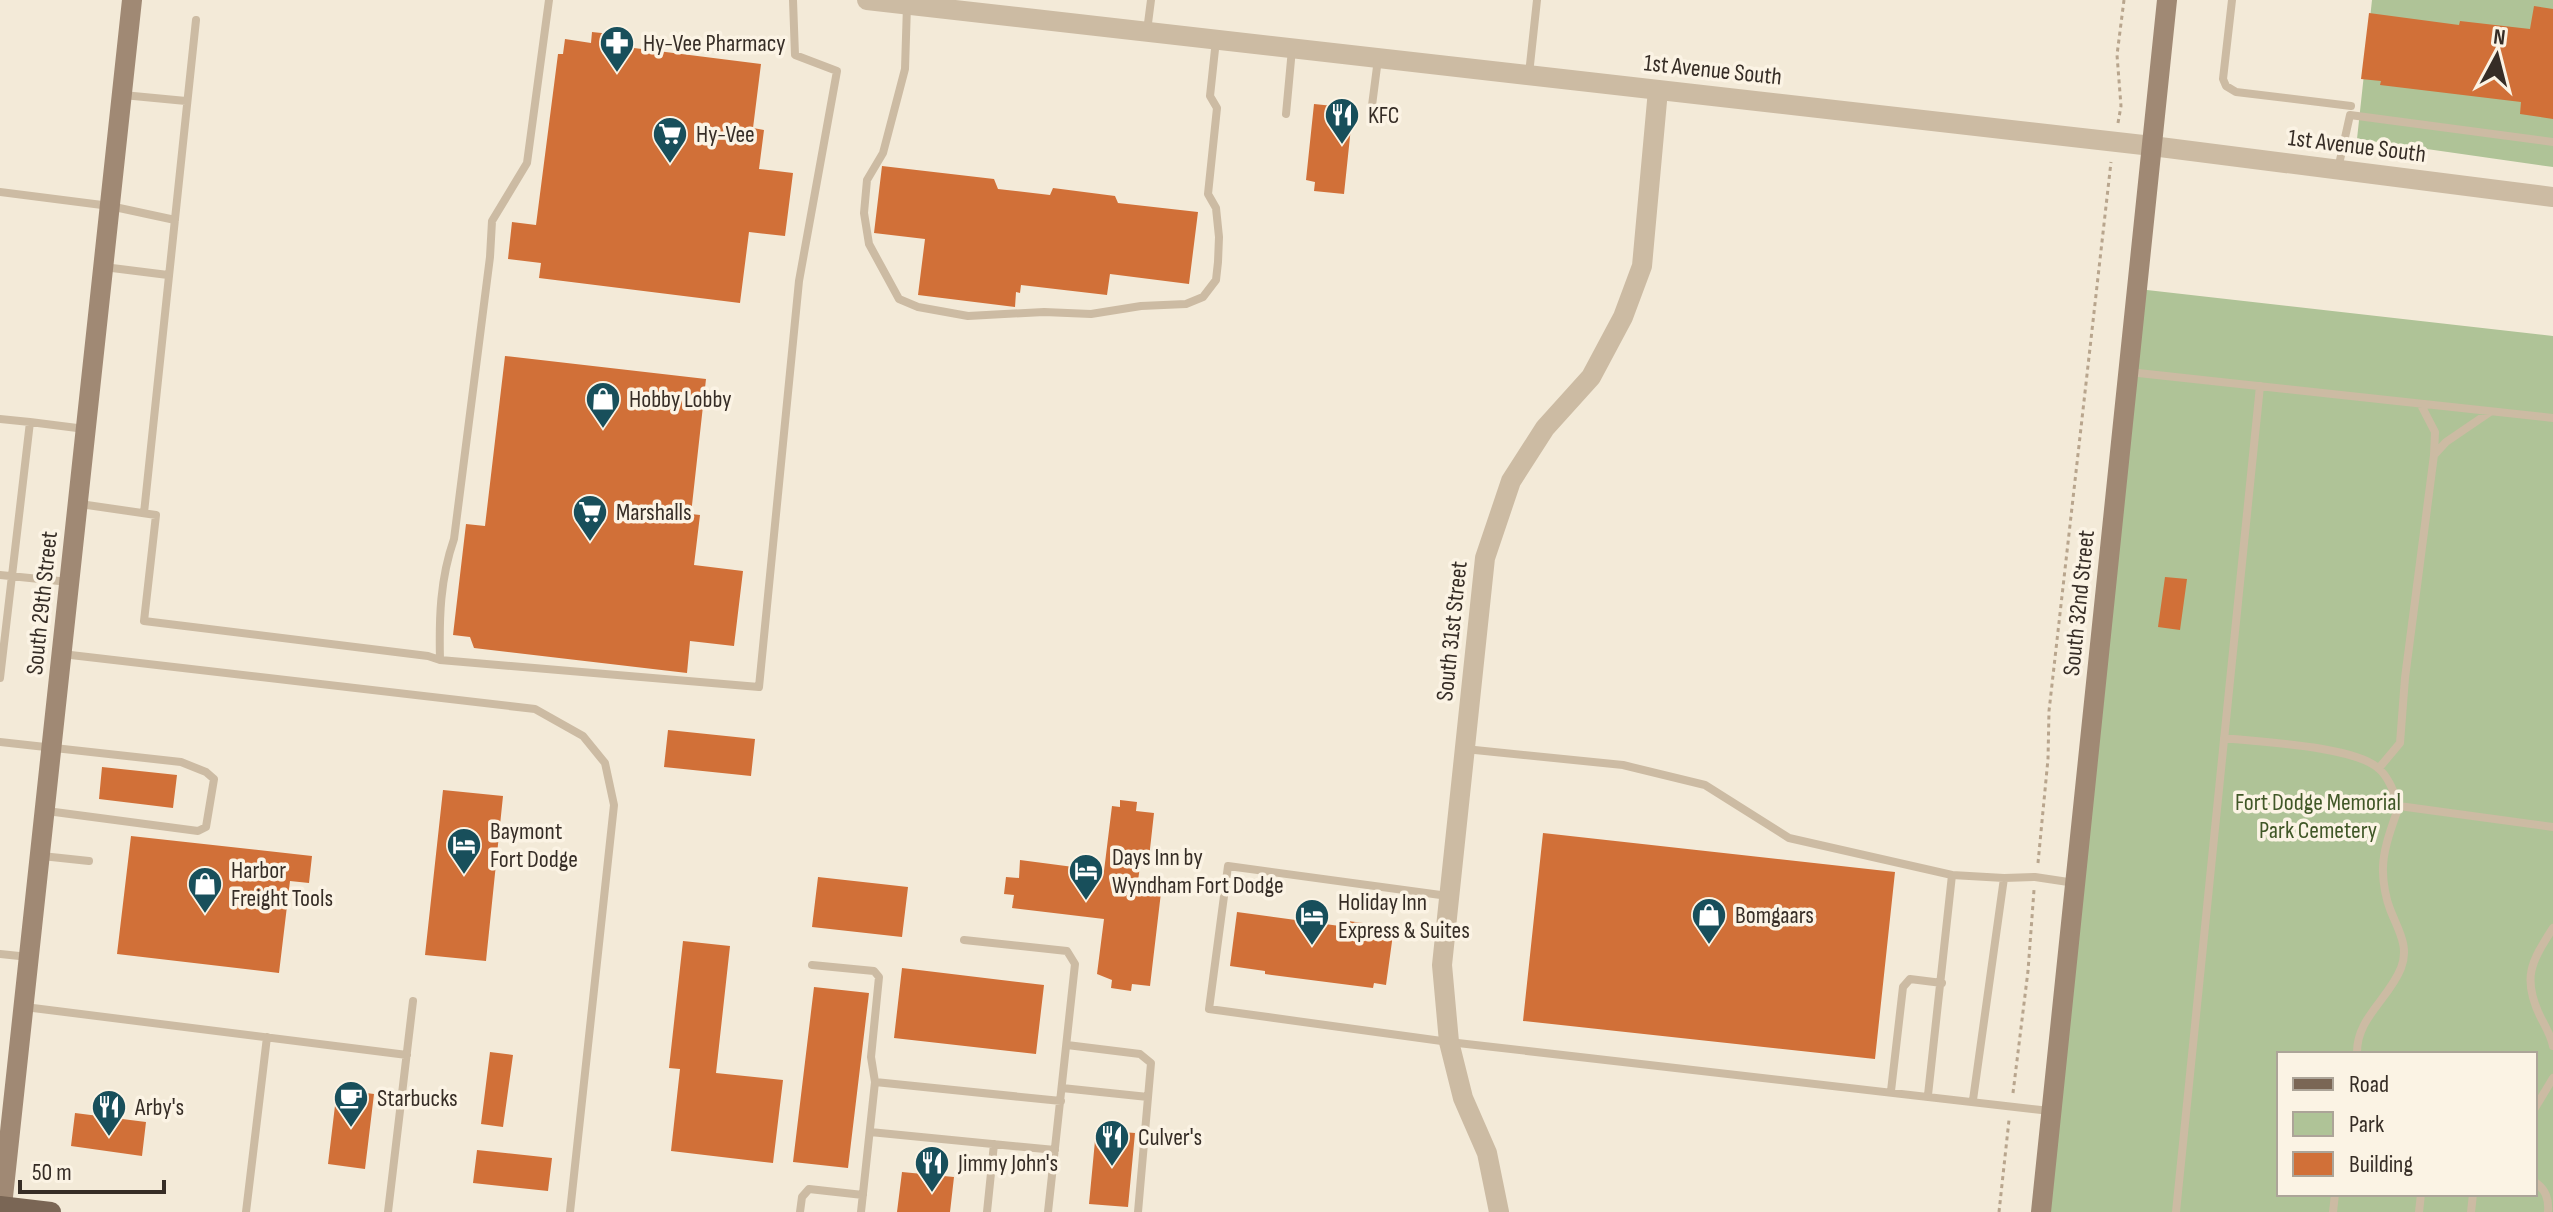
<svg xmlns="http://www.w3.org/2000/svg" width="2553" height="1212" font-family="'Sofia Sans Condensed',sans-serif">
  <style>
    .green { fill: #afc397; fill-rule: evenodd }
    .building { fill: #d17038 }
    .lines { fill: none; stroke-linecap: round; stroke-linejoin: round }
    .path { stroke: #b8a58d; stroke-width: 3; stroke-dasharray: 4 4; stroke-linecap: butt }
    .service { stroke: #ccbba3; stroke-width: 8 }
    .tertiary { stroke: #ccbba3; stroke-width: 20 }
    .secondary { stroke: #a08974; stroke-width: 20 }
    .primary { stroke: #7a6655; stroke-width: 20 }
    .labels { text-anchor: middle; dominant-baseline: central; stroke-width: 7; stroke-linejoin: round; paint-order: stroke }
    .poi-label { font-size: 24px; fill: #362d26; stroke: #fbf3e4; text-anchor: start }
    .street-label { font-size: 24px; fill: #362d26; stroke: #fbf3e4 }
    .park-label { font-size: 24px; fill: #405727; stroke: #fbf3e4 }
  </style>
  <rect width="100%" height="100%" fill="#f3ead8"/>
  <path class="green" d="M2372,0H2553V167L2357,139Z
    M2138,289L2553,336V1212H2041ZM2279,1054H2535V1194H2279Z"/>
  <path class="building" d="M2534,6L2553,9V119L2520,114L2521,102L2380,85L2381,81L2361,79L2369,13L2459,25L2460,21L2530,29Z
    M592,32L611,34L610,45L761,64L753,128L764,130L759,169L793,173L785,236L749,232L740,303L539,278L541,263L508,259L512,222L536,225L558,54H563L565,39L591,43Z
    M1314,104L1353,108L1344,194L1314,191L1315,182L1306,180Z
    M882,166L994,179L998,189L1050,195L1053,188L1115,196L1118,203L1198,212L1189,284L1110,274L1107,295L1021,285L1020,293L1016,292L1015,307L918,295L925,239L874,233Z
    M505,356L706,379L691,514L700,515L694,565L743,571L734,646L690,641L687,673L474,648L470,637L453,635L466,524L485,526Z
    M2165,577L2187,579L2180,630L2158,627Z
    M668,730L755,739L751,776L664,767Z
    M102,767L177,775L173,808L99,799Z
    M443,790L503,796L486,961L425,955Z
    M1120,800L1137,802L1136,811L1154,813L1148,867L1140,866L1138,881L1162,884L1150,986L1132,984L1131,991L1111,988L1112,980L1097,974L1104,919L1012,908L1014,895L1004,894L1006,877L1019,878L1020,860L1104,871L1112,806L1120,807Z
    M1543,833L1895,872L1875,1059L1523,1021Z
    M131,836L312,856L309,883L290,881L279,973L117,954Z
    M818,877L908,887L902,937L812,927Z
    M1237,912L1347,927L1348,921L1394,927L1386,985L1374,983L1373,988L1265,974V971L1230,966Z
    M683,941L730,946L716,1073L783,1080L773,1163L671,1151L680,1069L669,1068Z
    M902,968L1044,985L1036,1054L894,1038Z
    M814,987L869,993L848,1168L793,1162Z
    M490,1052L513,1055L503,1127L481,1124Z
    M337,1089L374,1094L365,1169L328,1164Z
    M75,1113L146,1122L142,1156L71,1146Z
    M1096,1130L1135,1133L1128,1207L1089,1204Z
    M477,1150L552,1158L548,1191L473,1183Z
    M902,1172L954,1177L950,1212H897Z"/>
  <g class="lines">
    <path class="path" d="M2118,123L2121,106L2117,55L2124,0
      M2038,863L2048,759L2049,711L2111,162
      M2013,1093L2028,971L2034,890
      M1999,1212L2009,1120"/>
    <path class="service" d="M2232,0L2223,79L2226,86L2236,92L2351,106
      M907,5L905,69L883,153L867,180L864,213L869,244L899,299L918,307L968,316L1044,312L1091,314L1141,306L1186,304L1203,297L1216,280L1218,262L1219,237L1216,208L1208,194L1217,108L1210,96L1216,40
      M1147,31L1151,0
      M1529,74L1537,0
      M123,95L186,101
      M1286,114L1292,49
      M1370,121L1378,59
      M2338,169L2350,115L2553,142
      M0,192L110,206L175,220
      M104,267L168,275
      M2129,372L2553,418
      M0,419L30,422L0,678
      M30,422L85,429
      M2435,454L2446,442L2490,412
      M80,504L156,515L144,621L428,656L440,660L759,687L799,281L837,71L795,55L793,0
      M144,513L196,20
      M0,575L69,582
      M62,654L535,709L583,736L605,763L614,805L570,1212
      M440,660C439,618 440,579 454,539L490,257L492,221L527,163L549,0
      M2224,738C2259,742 2353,746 2378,768C2389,777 2394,793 2399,806L2553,827
      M0,742L181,762L206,772L214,779L206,827L198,831L47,811
      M1465,749L1623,765L1705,785L1789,838L1952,875L1928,1095
      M2379,768L2400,743L2405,678L2434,455L2435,432L2421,405
      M42,856L89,861
      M1952,875L2004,878L1973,1100
      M2004,878L2035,877L2075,883
      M1448,896L1228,866L1209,1009L1449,1042L2050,1111
      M2553,928C2531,962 2522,978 2540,1016C2545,1026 2551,1035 2553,1046
      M964,940L1067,951L1075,964L1048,1212
      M0,954L29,957
      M812,965L874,971L879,977L871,1057L875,1082
      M25,1007L407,1055
      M1067,1045L1140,1054L1151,1063L1138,1212
      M2357,1054C2356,1018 2389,999 2401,968C2410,946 2397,928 2390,909C2386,899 2383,883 2383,872C2382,851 2392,826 2399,806
      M1062,1088L1148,1097
      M1891,1091L1903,987L1910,979L1942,983
      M2535,1108L2553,1078
      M870,1132L1055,1150
      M2535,1182C2546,1190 2549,1199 2548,1212
      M246,1212L267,1037
      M388,1212L413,1001
      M800,1212L802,1197L809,1189L863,1195
      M861,1212L875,1082L1061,1101
      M987,1212L994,1144
      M2176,1212L2260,386
      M2333,1212L2335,1194
      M2419,1212L2421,1194
      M2471,1212L2473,1194"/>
    <path class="tertiary" d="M867,0L2152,146L2553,197
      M1499,1212L1487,1153L1463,1098L1449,1042L1442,965L1485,558L1511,481L1545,428L1591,377L1623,317L1642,266L1658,90"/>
    <path class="secondary" d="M2,1206L132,0
      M2041,1212L2167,0"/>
    <path class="primary" d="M0,1206L51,1212"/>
  </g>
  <defs>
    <symbol id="pharmacy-pin" viewBox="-11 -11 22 30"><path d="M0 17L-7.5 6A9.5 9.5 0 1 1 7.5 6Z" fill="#184f5b" stroke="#fbf3e4"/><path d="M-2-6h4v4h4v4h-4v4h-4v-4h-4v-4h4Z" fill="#fff"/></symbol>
    <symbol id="restaurant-pin" viewBox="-11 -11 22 30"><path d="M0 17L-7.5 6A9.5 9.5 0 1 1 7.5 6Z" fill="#184f5b" stroke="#fbf3e4"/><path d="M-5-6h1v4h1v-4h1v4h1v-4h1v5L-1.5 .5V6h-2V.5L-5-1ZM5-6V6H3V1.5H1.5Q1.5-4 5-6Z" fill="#fff"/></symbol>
    <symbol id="supermarket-pin" viewBox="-11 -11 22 30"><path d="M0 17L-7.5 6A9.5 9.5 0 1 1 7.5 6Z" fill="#184f5b" stroke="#fbf3e4"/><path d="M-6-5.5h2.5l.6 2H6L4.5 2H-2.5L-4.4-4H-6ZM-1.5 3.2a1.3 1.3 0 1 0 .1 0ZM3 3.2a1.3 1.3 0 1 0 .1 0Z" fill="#fff"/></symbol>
    <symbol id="shop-pin" viewBox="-11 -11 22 30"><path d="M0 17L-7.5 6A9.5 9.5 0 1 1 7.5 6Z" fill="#184f5b" stroke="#fbf3e4"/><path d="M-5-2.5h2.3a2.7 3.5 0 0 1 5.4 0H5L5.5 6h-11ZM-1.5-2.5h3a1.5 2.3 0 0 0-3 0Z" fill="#fff"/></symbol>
    <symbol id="hotel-pin" viewBox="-11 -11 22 30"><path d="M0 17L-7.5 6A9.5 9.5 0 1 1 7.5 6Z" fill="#184f5b" stroke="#fbf3e4"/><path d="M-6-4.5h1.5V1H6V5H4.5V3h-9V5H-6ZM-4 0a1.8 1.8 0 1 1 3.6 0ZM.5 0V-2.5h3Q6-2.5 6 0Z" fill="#fff"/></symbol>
    <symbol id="cafe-pin" viewBox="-11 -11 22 30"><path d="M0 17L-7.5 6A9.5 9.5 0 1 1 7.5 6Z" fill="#184f5b" stroke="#fbf3e4"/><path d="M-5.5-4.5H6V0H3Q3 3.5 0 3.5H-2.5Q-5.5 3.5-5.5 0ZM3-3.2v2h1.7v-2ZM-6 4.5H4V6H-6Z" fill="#fff"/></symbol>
  </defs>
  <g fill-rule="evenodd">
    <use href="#pharmacy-pin" x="597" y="23" width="40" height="54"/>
    <use href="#restaurant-pin" x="1322" y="95" width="40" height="54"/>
    <use href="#supermarket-pin" x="650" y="114" width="40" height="54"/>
    <use href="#shop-pin" x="583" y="379" width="40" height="54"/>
    <use href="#supermarket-pin" x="570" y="492" width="40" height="54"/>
    <use href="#hotel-pin" x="444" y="825" width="40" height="54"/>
    <use href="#hotel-pin" x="1066" y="851" width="40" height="54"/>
    <use href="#shop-pin" x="185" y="864" width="40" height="54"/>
    <use href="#shop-pin" x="1689" y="895" width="40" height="54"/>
    <use href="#hotel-pin" x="1292" y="896" width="40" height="54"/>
    <use href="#cafe-pin" x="331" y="1078" width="40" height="54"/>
    <use href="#restaurant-pin" x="89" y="1087" width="40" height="54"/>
    <use href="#restaurant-pin" x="1092" y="1117" width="40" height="54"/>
    <use href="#restaurant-pin" x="912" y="1143" width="40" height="54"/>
  </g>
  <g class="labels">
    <g class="poi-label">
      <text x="643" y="43">Hy-Vee Pharmacy</text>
      <text x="1368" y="115">KFC</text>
      <text x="696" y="134">Hy-Vee</text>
      <text x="629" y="399">Hobby Lobby</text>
      <text x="616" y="512">Marshalls</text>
      <text x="490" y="831">Baymont<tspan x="490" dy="28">Fort Dodge</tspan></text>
      <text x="1112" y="857">Days Inn by<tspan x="1112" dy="28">Wyndham Fort Dodge</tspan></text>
      <text x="231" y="870">Harbor<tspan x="231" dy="28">Freight Tools</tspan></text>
      <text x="1338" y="902">Holiday Inn<tspan x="1338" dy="28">Express &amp; Suites</tspan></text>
      <text x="1735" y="915">Bomgaars</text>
      <text x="377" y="1098">Starbucks</text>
      <text x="135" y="1107">Arby's</text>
      <text x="1138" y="1137">Culver's</text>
      <text x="958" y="1163">Jimmy John's</text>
    </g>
    <g class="street-label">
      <text transform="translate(1713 70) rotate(6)">1st Avenue South</text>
      <text transform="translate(2357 146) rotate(7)">1st Avenue South</text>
      <text transform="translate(42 603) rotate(-84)">South 29th Street</text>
      <text transform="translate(2079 603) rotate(-84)">South 32nd Street</text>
      <text transform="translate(1452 631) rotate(-84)">South 31st Street</text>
    </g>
    <g class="park-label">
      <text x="2318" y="802">Fort Dodge Memorial<tspan x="2318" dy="28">Park Cemetery</tspan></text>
    </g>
  </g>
  <rect x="2277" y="1052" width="260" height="144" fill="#fbf3e4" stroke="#aca498" stroke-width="2"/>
  <rect x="2293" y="1078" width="40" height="12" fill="#7a6655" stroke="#aca498" stroke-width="2"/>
  <text x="2349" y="1092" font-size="24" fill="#362d26">Road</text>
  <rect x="2293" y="1112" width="40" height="24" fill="#afc397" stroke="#aca498" stroke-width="2"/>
  <text x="2349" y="1132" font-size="24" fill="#362d26">Park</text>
  <rect x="2293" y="1152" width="40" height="24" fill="#d17038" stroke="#aca498" stroke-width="2"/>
  <text x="2349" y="1172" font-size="24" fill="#362d26">Building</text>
  <g transform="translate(2497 56) rotate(7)" stroke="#fbf3e4" stroke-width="6" paint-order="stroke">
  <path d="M0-6L14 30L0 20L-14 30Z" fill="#362d26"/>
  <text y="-12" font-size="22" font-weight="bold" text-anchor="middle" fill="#362d26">N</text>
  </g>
  <path d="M20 1180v12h144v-12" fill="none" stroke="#362d26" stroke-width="4"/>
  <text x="32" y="1180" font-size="24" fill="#362d26" stroke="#fbf3e4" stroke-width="6" paint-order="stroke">50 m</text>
</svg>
